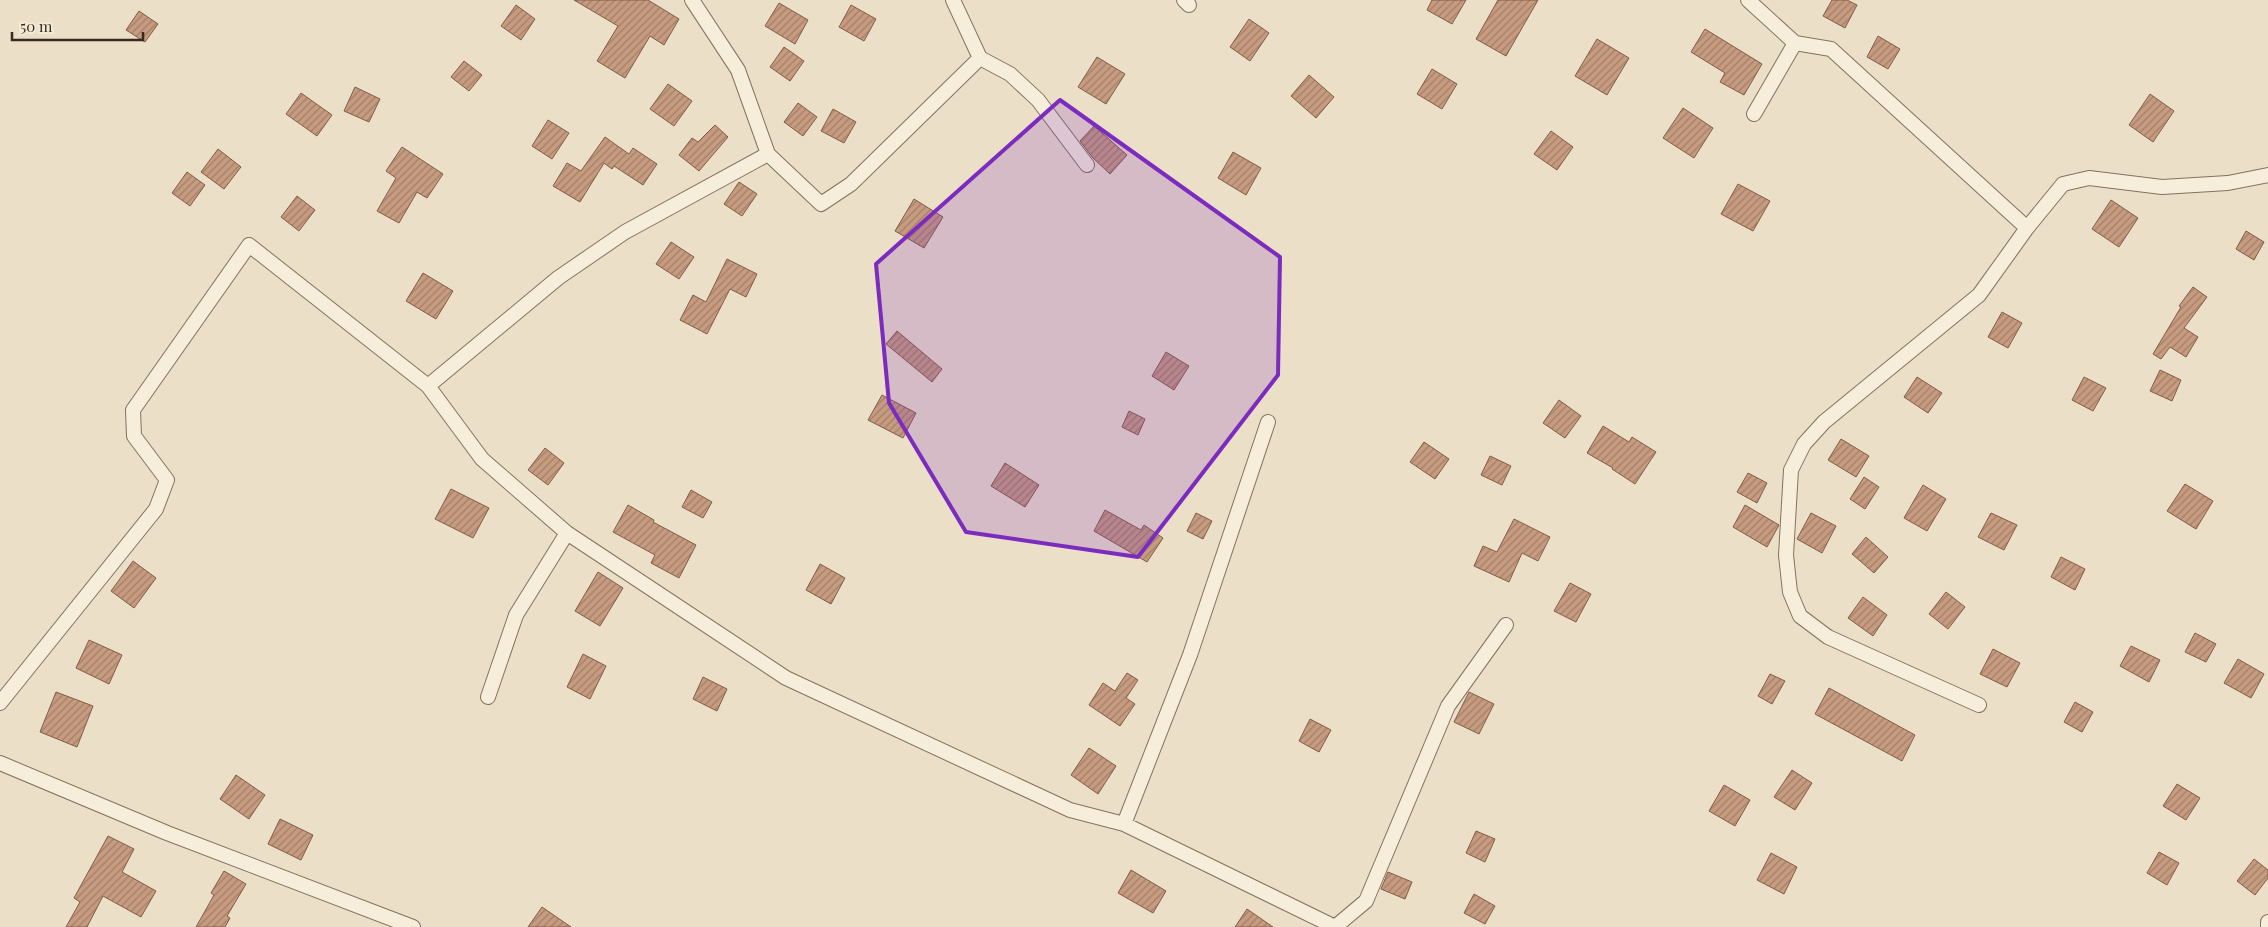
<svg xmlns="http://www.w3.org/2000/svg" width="2268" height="927" font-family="'Playfair Display',serif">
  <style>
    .building { fill: url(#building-hatch); stroke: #835c46 }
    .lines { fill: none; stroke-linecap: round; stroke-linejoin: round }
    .minor-casing { stroke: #85725e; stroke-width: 16 }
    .minor { stroke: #f6edda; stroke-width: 14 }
    .marked { fill: #7b2cbf; fill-opacity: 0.2; stroke: #7b2cbf; stroke-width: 4; stroke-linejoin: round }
  </style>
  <defs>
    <pattern id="building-hatch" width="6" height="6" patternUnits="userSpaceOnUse" patternTransform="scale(1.25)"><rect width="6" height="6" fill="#c69b80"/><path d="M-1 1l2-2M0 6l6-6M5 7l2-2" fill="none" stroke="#a27f68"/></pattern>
  </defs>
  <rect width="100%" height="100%" fill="#ebdfc7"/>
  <path class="building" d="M574,0H648L679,19L664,45L650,36L625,78L597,61L618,26Z
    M1432,0H1466L1452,24L1427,10Z
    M1498,0H1538L1506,56L1476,39Z
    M1832,0H1847L1857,5L1845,28L1823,16Z
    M779,3L808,20L795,44L765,26Z
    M516,5L535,19L521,40L501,26Z
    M851,5L876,19L864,41L839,27Z
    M139,11L158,24L145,42L126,30Z
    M1249,19L1269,33L1250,61L1230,47Z
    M1705,29L1762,64L1744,95L1720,82L1725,73L1691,52Z
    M1878,36L1900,49L1888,69L1867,57Z
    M1597,39L1629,58L1607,95L1575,76Z
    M784,47L804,61L790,81L770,67Z
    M1097,57L1125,74L1106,104L1078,87Z
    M464,61L482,75L469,91L451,77Z
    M1432,69L1457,84L1442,109L1417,94Z
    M1309,75L1334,97L1316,118L1291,96Z
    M668,84L692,101L674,126L650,109Z
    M355,87L380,99L369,122L344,111Z
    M301,93L332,115L317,136L286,114Z
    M2150,94L2174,111L2153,142L2129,125Z
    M798,103L817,117L803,136L784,122Z
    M1683,108L1713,128L1694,158L1663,138Z
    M833,109L856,122L844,143L821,131Z
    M548,120L569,133L552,159L532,146Z
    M715,125L728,137L699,171L679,155L692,138L698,142Z
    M1094,126L1127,155L1110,174L1093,158L1080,141Z
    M1551,131L1573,147L1557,170L1534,154Z
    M605,137L629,154L633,148L657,164L643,185L614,166L612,169L604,163L580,202L553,186L567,163L581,171Z
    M402,147L443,174L427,198L417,192L399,223L377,211L396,178L386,171Z
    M218,149L241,167L224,189L201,172Z
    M1233,152L1261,168L1246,195L1218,178Z
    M187,172L205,185L190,206L172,193Z
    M739,182L757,194L742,216L724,204Z
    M1738,184L1770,201L1753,231L1721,214Z
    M297,196L315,210L299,231L281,217Z
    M914,199L943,217L924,248L895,231Z
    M2111,200L2138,218L2119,247L2092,229Z
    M2246,231L2264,242L2254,260L2236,249Z
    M671,242L694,257L679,279L656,264Z
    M727,259L757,274L746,297L730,289L707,334L680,320L693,295L706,302Z
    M423,273L453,291L436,319L406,301Z
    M2193,287L2207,297L2184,328L2198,337L2186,357L2170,347L2161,359L2153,354L2181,307L2179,306Z
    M2002,312L2022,323L2008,348L1988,337Z
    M897,331L942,369L932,382L886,344Z
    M1166,352L1189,366L1174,390L1152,376Z
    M2160,370L2181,380L2172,401L2150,391Z
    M1917,377L1942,393L1928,413L1904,397Z
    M2084,377L2106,388L2093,411L2072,400Z
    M882,395L916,413L903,438L868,420Z
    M1559,400L1581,416L1565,438L1543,423Z
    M1129,411L1145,419L1138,435L1122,427Z
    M1603,426L1629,442L1632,437L1656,452L1635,484L1612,469L1613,468L1587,453Z
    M1841,439L1869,456L1856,477L1828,460Z
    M1424,442L1449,459L1435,479L1410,462Z
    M545,448L564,463L548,485L528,470Z
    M1490,456L1511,466L1502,485L1481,475Z
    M1005,463L1039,485L1025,507L991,486Z
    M1748,473L1767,483L1757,503L1737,492Z
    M1864,477L1879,487L1865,509L1850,499Z
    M2185,484L2213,501L2196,529L2167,511Z
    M1923,485L1946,499L1927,531L1904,518Z
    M451,489L489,508L473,538L435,519Z
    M691,490L712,502L703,518L682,507Z
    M628,505L654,520L653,522L696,545L679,578L651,563L655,555L613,532Z
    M1745,505L1779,525L1767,547L1733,527Z
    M1105,510L1141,530L1144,525L1163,538L1147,562L1094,531Z
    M1196,513L1212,521L1203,539L1187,531Z
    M1811,513L1836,526L1822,553L1797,539Z
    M1991,513L2017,525L2004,550L1978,537Z
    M1514,519L1550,537L1538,561L1522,553L1509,582L1474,566L1483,546L1497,552Z
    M1866,537L1888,557L1874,573L1852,554Z
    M2061,557L2085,569L2075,590L2051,577Z
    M133,561L156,578L134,608L111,591Z
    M820,564L845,578L831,604L806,590Z
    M598,572L623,588L600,626L575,611Z
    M1570,583L1591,594L1576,622L1554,611Z
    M1946,592L1965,607L1948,629L1929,614Z
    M1863,597L1887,615L1873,636L1848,618Z
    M2195,633L2216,644L2206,662L2185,652Z
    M89,640L122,655L109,684L76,668Z
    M2131,646L2160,660L2149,682L2120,666Z
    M1993,649L2020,663L2007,687L1980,674Z
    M583,654L606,666L590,699L567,687Z
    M2238,659L2264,674L2251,698L2224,683Z
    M1127,673L1138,680L1126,698L1135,704L1120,726L1089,705L1103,683L1115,691Z
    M1770,674L1785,681L1772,704L1758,696Z
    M703,677L727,689L717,711L693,699Z
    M1829,688L1915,735L1902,761L1815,714Z
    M56,692L93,706L77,747L40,732Z
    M1469,692L1494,704L1479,734L1454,722Z
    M2075,702L2093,712L2082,732L2064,722Z
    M1310,719L1331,730L1319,752L1299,741Z
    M1089,748L1116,766L1098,794L1071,775Z
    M1792,770L1812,783L1795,810L1774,797Z
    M236,775L265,795L249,819L220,799Z
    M2177,784L2200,798L2186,820L2163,806Z
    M1724,785L1750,800L1735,826L1709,811Z
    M280,819L313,835L301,860L268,844Z
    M1476,831L1495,839L1485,862L1466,853Z
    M108,836L134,849L122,872L156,891L141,917L103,896L87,927H66L80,902L74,898Z
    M2159,852L2179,863L2167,885L2147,873Z
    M1771,853L1797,867L1784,894L1757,880Z
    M2254,859L2268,870V878L2255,895L2237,881Z
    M1131,870L1166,891L1153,913L1118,893Z
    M224,871L246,884L227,916L230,918L225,927H196L214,895L211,893Z
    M1388,872L1412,882L1405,899L1381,889Z
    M1474,894L1495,906L1485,924L1464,913Z
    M542,907L571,927H528Z
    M1247,909L1273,927H1235Z"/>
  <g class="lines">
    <defs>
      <path id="minor" d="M692,0L738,70L768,154L821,204L851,184L980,58
        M953,0L980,58L1010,74L1038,100L1087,165
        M1184,0L1189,5
        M1748,0L1795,43L1831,49L2027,228L2063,184L2089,178L2162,187L2228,183L2268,175
        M1754,114L1795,43
        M428,386L558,278L625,232L768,154
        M488,697L516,615L567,533
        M0,703L156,509L167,480L134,436L133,410L249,245L428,386L482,459L567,533L786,678L1070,810L1124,824L1335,927
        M1979,705L1828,637L1800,616L1790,592L1786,555L1791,470L1804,444L1824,422L1979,295L2027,228
        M0,763L167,833L413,927
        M1124,824L1190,655L1268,422
        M1335,927L1366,901L1448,706L1506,625
        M2268,927V922"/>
    </defs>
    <use href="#minor" class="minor-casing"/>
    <use href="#minor" class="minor"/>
  </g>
  <path class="marked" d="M1060,100L1280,257L1278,375L1138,557L966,532L889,403L876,264Z"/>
  <path d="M12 32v8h131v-8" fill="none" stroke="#372b20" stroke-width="2.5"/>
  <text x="20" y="32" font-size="15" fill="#372b20" stroke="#f3ead6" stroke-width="4" paint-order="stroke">50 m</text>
</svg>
